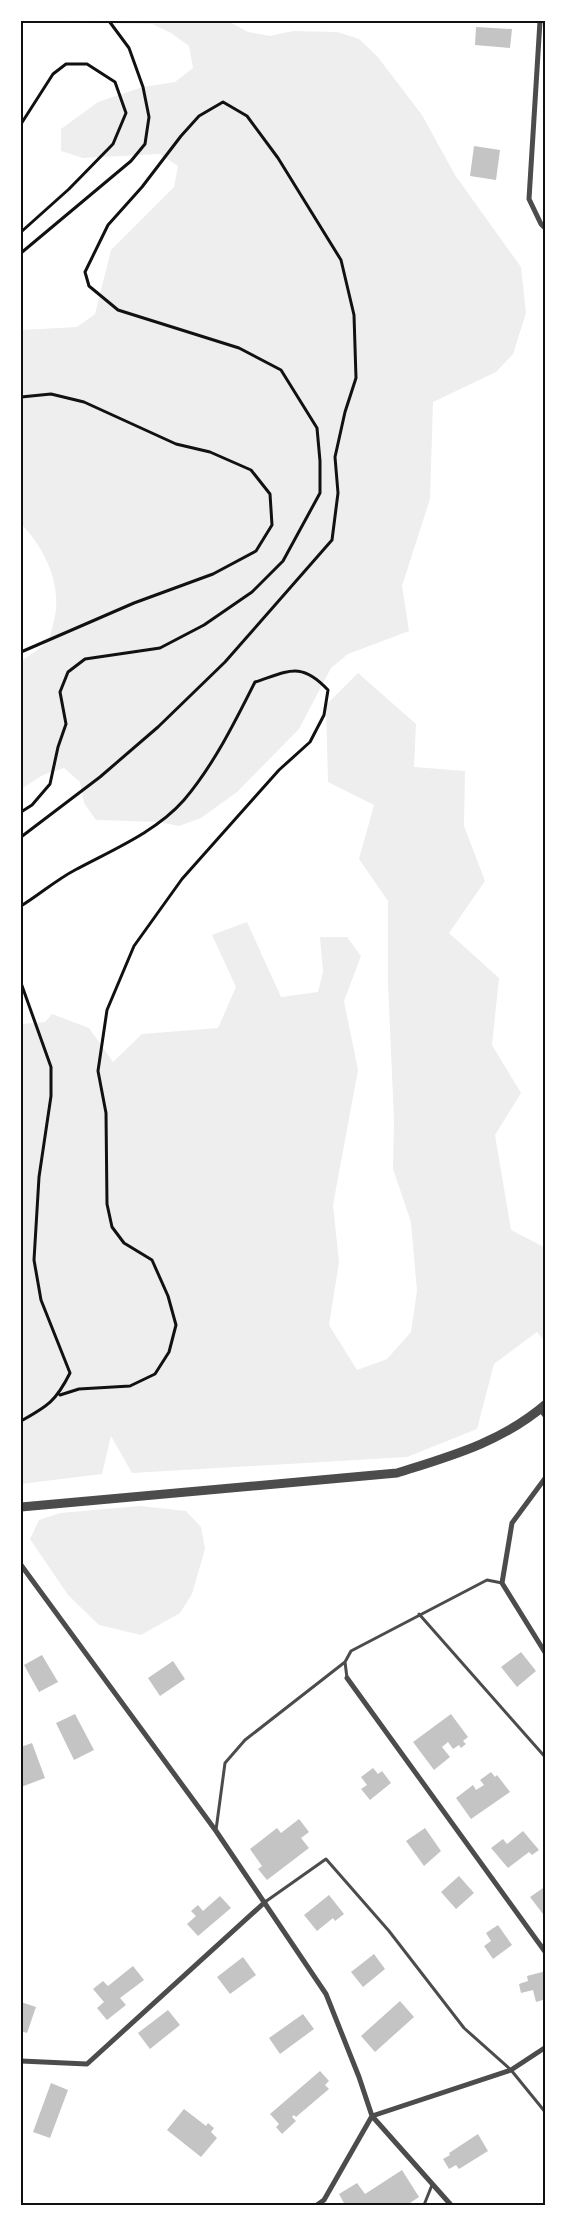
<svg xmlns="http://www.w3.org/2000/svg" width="567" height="2226" font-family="'Source Sans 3',sans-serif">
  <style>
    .green { fill: #eee }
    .building { fill: #c4c4c4 }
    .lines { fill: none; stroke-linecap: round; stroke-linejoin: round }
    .path { stroke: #111; stroke-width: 3 }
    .service { stroke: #4c4c4c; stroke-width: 3 }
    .minor { stroke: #4c4c4c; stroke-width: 5 }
    .tertiary { stroke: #4c4c4c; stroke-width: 9 }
    .neatline { fill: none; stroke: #111; stroke-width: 2 }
  </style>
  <rect width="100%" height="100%" fill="#fff"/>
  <path class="green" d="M48,21H228L248,32L270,36L293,31L337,32L359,39L377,56L422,115L455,175L521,267L526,313L513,354L496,372L433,402L430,499L402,586L409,631L348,654L331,668L299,729L237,792L201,818L179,826L158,822L96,820L84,803L80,782L64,768L43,775L21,789V661C30,655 43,647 49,639C51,635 52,628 53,624C64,589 46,549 21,524V330L77,327L95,314L111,250L174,187L178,166L160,154L83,158L61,151V129L98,102L143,87L175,82L193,68L189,46L171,33L152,24L64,23Z
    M358,673L416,724L414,767L465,771L464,826L485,881L449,933L499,978L492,1045L521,1093L495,1135L511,1230L546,1248V1343L537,1332L494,1364L477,1429L407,1457L132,1473L111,1436L102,1474L21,1484V1024L45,1022L52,1014L89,1028L113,1062L142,1034L218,1028L236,987L212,935L247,922L281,997L318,992L323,972L320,937H347L361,956L344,1001L358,1070L333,1205L339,1262L329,1325L357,1370L387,1359L411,1332L417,1291L411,1222L393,1169L394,1119L388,984V901L359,859L374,805L328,782L326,705Z
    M140,1506L186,1511L201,1527L205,1549L192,1594L180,1613L141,1635L99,1625L68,1595L30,1539L39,1520L60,1513Z"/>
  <path class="building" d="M476,27L512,29L510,48L475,45Z
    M474,146L500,150L496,180L470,176Z
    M521,1652L536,1671L517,1687L501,1667Z
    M42,1655L58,1682L39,1692L24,1665Z
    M173,1661L185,1679L160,1696L148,1678Z
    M75,1714L94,1750L74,1760L56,1723Z
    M451,1714L468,1737L463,1741L466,1744L461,1748L459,1745L453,1749L448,1742L442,1747L450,1757L434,1770L413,1742Z
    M32,1743L45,1778L21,1787V1747Z
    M373,1768L378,1774L382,1771L391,1783L370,1800L361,1789L367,1785L361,1777Z
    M491,1772L495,1777L497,1775L510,1792L471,1819L456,1798L473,1785L476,1790L484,1785L480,1780Z
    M299,1819L309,1832L301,1838L309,1848L267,1880L258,1869L262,1866L250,1849L277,1828L281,1833Z
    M425,1828L441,1851L424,1866L406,1841Z
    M523,1831L539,1850L532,1855L529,1852L508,1868L491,1848L503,1839L507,1844Z
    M459,1876L474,1893L456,1909L441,1892Z
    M546,1886V1918L530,1897Z
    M329,1895L344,1914L335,1921L333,1918L317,1931L304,1915Z
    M220,1896L231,1908L198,1936L187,1924L196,1916L191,1911L198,1905L203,1911Z
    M498,1925L512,1945L493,1959L484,1946L491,1941L486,1933Z
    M374,1954L385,1969L363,1987L351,1972Z
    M243,1957L256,1975L230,1994L217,1977Z
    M133,1966L144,1980L120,1998L126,2005L107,2020L97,2008L104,2002L93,1989L103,1981L108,1986Z
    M546,1971V1999L536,2002L533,1990L521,1993L519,1984L528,1981L527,1976Z
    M400,2001L414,2017L375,2052L361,2036Z
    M21,2002L36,2007L27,2033L21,2031Z
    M168,2010L180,2025L150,2049L138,2033Z
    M303,2014L314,2029L280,2054L269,2038Z
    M320,2071L329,2081L325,2085L329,2089L296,2117L294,2115L292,2117L296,2121L282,2134L276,2127L279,2124L270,2114Z
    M51,2083L68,2090L50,2138L33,2132Z
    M184,2109L206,2126L208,2123L214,2128L211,2132L217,2138L201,2157L167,2130Z
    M478,2134L488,2151L459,2169L456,2165L449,2169L443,2159L450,2155L449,2153Z
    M402,2170L419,2197L407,2205H345L339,2194L357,2183L365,2194Z"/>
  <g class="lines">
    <path class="path" d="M21,26L22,21
      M21,124L53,74L66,64H87L115,82L126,113L113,144L69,189L21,232
      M21,253L131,161L145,144L149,117L143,87L129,48L109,21
      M21,397L51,394L84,402L176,444L210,452L251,470L270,494L272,525L256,551L213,574L134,603L21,652
      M21,812L32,805L50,784L58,747L66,724L60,692L68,672L85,659L160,648L204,625L252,592L283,561L320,493V461L317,428L281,370L239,348L118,310L89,286L85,272L108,225L142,187L181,136L199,116L223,102L247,116L278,158L341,260L354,315L356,378L345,412L335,457L338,493L332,540L225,662L158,727L100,777L21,837
      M21,906C39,895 56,880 75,870C112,850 156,832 184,800C213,766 235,722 255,682C289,671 301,661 328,690L324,715L310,742L279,770L182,879L134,946L107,1010L98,1071L106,1113L107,1204L112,1227L124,1243L152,1260L168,1296L176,1325L169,1352L155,1374L130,1386L79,1389L60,1395
      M21,983L51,1067V1096L39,1177L34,1260L41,1300L70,1373C56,1401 48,1406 21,1421"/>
    <path class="service" d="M419,1614L546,1758
      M347,1678L345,1662L351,1651L487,1580L502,1583
      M216,1830L225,1763L245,1740L345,1662
      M265,1902L326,1859L389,1931L464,2028L511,2070L546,2113
      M424,2205L432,2185"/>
    <path class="minor" d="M540,21L529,199L541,224L546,229
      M540,1409L546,1417
      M546,1477L512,1523L502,1583L546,1654
      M21,1565L216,1831L326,1994L359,2077L372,2116L451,2205
      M347,1678L546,1953
      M21,2061L87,2064L265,1902
      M317,2205L324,2200L372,2116L511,2070L546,2047"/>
    <path class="tertiary" d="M21,1507L397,1473C451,1456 502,1442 546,1404"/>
  </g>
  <rect width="567" height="2226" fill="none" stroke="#ffffff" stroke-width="45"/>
  <rect x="22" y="22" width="522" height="2182" class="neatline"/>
</svg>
